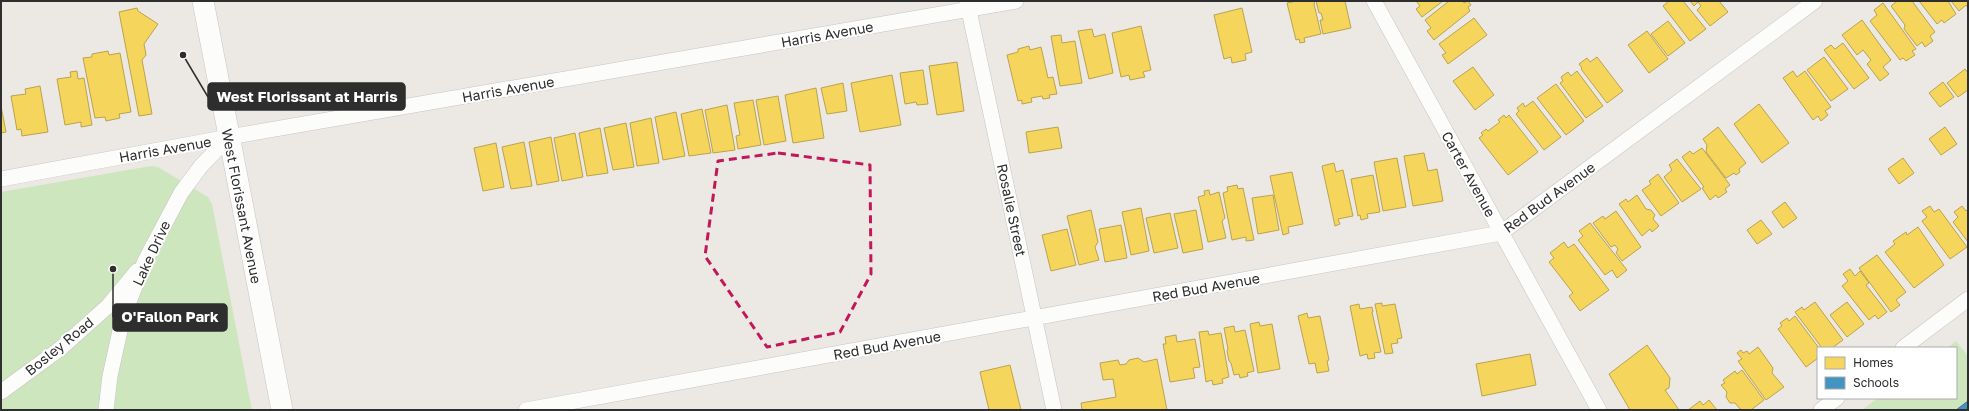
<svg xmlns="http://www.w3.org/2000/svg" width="1969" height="411" font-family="'Golos Text',sans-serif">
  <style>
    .green { fill: #cee6be }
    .homes { fill: #f6d55c; stroke: #baa34e }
    .schools { fill: #4393c3; stroke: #3d7596 }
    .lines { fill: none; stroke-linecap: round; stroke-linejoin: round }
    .street-casing { stroke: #c5c4c5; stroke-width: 16 }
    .secondary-casing { stroke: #c5c4c5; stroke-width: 22 }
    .street { stroke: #fcfcfb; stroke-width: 15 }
    .secondary { stroke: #fcfcfb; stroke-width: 21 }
    .marked { fill: none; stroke: #c2185b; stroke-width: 3; stroke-dasharray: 8 5; stroke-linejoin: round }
    .labels { text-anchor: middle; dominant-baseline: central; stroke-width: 4; stroke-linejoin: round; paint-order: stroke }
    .street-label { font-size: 14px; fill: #2e2e2e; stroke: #fff }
    .leader { fill: none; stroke: #2e2e2e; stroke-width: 1.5 }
    .callout-dot { fill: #2e2e2e; stroke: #fff; stroke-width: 1.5 }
    .callout { fill: #2e2e2e; stroke: #2e2e2e; stroke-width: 1.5 }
    .callout-label { font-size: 15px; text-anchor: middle; font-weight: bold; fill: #fff }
  </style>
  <rect width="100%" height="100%" fill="#ece8e4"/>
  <path class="green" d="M151,166L158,167L208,197L212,204L252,410H1V192Z
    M1956,341L1968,356V401L1956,410H1862L1878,398H1956V348H1947Z"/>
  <path class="homes" d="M1315,1L1314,4L1321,34L1304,38L1305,42L1300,43L1299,39L1296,40L1287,3L1297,1Z
    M1316,1H1345L1351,28L1323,34L1320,20H1323L1321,13H1319Z
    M1416,1H1443L1422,17L1416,9L1420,6Z
    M1449,1H1463L1464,3L1468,1L1471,5L1468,7L1470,11L1434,40L1427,31L1431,28L1425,20Z
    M1669,1H1683L1706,29L1690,41L1663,6Z
    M1690,1H1719L1728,12L1710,26L1697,10L1701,6L1698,2L1694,6Z
    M1897,1H1912L1935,32L1930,36L1933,41L1925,47L1922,42L1917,46L1904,29L1905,25L1891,6Z
    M1919,1H1948L1956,14L1944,23L1942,20L1937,24Z
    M1951,1H1968V8L1966,5L1959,11Z
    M1883,3L1916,49L1912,51L1915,55L1906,61L1903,58L1900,60L1870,21L1877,15L1874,10Z
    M137,8L138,11L158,24L144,44L146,55L142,60L152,114L139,116L119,12Z
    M1242,8L1252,52L1245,54L1246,60L1232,63L1231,57L1224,59L1214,15Z
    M1474,18L1487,35L1448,64L1442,55L1446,53L1439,44Z
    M1862,20L1891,60L1883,67L1889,74L1880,81L1867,64L1871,60L1863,50L1857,55L1842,35Z
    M1668,21L1685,43L1668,56L1651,34Z
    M1141,26L1151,70L1143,72L1145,77L1130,80L1129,75L1121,77L1112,33Z
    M1092,29L1094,37L1105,34L1113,73L1089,79L1078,31Z
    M1647,31L1668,59L1649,73L1628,45Z
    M1061,35L1062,43L1075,41L1082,83L1060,86L1051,36Z
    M1843,43L1869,78L1854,89L1824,50L1831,45L1835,49Z
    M1029,46L1030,50L1041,47L1048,78L1053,77L1057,94L1049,95L1050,98L1043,99L1042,96L1031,98L1032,102L1022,104V100L1018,101L1007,55L1018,52V49Z
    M108,51L109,55L120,53L131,112L119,114L120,118L106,121L105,117L95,118L83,58L92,57V54Z
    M1597,57L1623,91L1607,103L1581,69L1582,68L1579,64L1587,58L1590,62Z
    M1824,57L1848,89L1831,101L1807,70Z
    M957,62L964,111L937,115L929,66Z
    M1473,67L1494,95L1475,110L1453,81Z
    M1965,69L1968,73V90L1958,97L1947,83Z
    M923,70L928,104L917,105L916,102L905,104L900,73Z
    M77,71L78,79L84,78L92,125L81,127V122L65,125L57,79L71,77L70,72Z
    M1577,71L1603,106L1586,118L1560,83L1563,81L1561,77L1568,72L1571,76Z
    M1793,71L1797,77L1805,71L1831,107L1825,111L1828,115L1821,121L1818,116L1813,120L1783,78Z
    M892,75L901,125L860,132L851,83Z
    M1943,82L1954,97L1940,107L1929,93Z
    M843,83L847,111L827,114L821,88Z
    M1556,84L1584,121L1566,135L1537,98Z
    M40,86L48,132L22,136L21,129L17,130L11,96L26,94L25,89Z
    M816,88L824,138L793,143L785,95Z
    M778,96L786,141L764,145L756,100Z
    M753,100L761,145L738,149L736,136L740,135L734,103Z
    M1533,101L1561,137L1544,150L1516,114L1519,111L1517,108L1523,103L1525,107Z
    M1759,104L1789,143L1762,163L1734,124Z
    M727,105L735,150L713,153L705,110Z
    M1,106L6,132L1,133Z
    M702,109L711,153L689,156L681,114Z
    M676,112L685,156L663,160L655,117Z
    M1504,115L1506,118L1509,115L1538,152L1508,175L1479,138L1483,135L1481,133L1486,129L1488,131L1500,122L1498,120Z
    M651,118L659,163L637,166L630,123Z
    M626,123L634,167L613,170L604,128Z
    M1058,127L1062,148L1029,153L1026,132Z
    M1718,127L1746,163L1739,169L1740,172L1736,175L1734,173L1726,178L1706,152L1707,145L1703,139Z
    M1945,127L1957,144L1941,155L1929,139Z
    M600,128L608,173L587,176L579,133Z
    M575,133L583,177L562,181L554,138Z
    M551,137L559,181L537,185L529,142Z
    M524,142L532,186L511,189L502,147Z
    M496,143L504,187L483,191L474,148Z
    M1702,148L1730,185L1725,189L1727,192L1718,198L1716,195L1710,200L1702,188L1704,187L1682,157L1690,151L1693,154Z
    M1424,153L1428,171L1437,169L1443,201L1413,206L1404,156Z
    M1397,158L1406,207L1383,211L1374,162Z
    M1903,158L1914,173L1899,184L1888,169Z
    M1677,159L1701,189L1682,202L1664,177L1672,170L1669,165Z
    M1334,163L1336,172L1343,170L1353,216L1338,219L1340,224L1335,226L1322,166Z
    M1292,172L1303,224L1288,227L1289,233L1283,235L1270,176Z
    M1658,174L1679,203L1661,216L1642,190L1651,184L1649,181Z
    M1373,175L1380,212L1367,214L1368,218L1361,220L1360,215L1358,216L1351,179Z
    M1237,185L1238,189L1243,188L1254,240L1246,241V237L1232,240L1223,193L1228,191L1227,187Z
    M1209,190L1210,195L1219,192L1225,218L1222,221L1226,238L1208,242L1198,197L1205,195L1204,191Z
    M1273,195L1279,230L1258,234L1252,198Z
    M1637,195L1646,209L1651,210L1655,215L1653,219L1659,226L1652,232L1650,229L1642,236L1619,204L1626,199L1628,202Z
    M1785,202L1797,218L1783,228L1772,212Z
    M1930,206L1934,212L1939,209L1967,247L1950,259L1922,221L1927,217L1922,211Z
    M1962,206L1966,211L1968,209V242L1953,222L1958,217L1954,212Z
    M1141,208L1149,251L1131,255L1122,212Z
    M1091,210L1098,242L1095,247L1099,260L1079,265L1067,216Z
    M1196,210L1203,249L1183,253L1174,214Z
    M1616,211L1641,247L1622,261L1616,253L1618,249L1615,245L1611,247L1593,223L1603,216L1605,219Z
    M1170,213L1178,248L1154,253L1146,218Z
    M1761,220L1772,234L1757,244L1747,230Z
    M1590,223L1627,270L1617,278L1612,270L1605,275L1578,240L1583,236L1579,231Z
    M1121,225L1127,258L1105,262L1099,229Z
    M1918,227L1944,265L1914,288L1885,252L1895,244L1893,241L1906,232L1907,235Z
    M1067,229L1076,265L1051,271L1042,235Z
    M1564,242L1568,248L1574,244L1609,290L1580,311L1569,296L1573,293L1549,262L1554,258L1550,253Z
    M1877,255L1906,292L1896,300L1900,305L1891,312L1859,268Z
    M1850,269L1855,276L1860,271L1869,283L1866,285L1887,312L1878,319L1875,315L1869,320L1842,286L1848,281L1843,274Z
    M1815,302L1843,340L1832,348H1822L1795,312L1802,307L1804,310Z
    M1847,302L1864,324L1847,337L1830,315Z
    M1382,303V306L1395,304L1402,338L1397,339L1398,343L1391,344L1393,353L1385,354L1375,304Z
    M1359,304L1360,309L1372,307L1373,312H1372L1381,352L1374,353L1375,358L1368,359L1367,354L1360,356L1350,306Z
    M1307,313L1308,318L1320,316L1329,360L1327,361L1329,371L1317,373L1315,363L1309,364L1298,316Z
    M1795,316L1819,348L1818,358L1806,367L1778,329L1782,326L1780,323L1787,318L1789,321Z
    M1259,322L1260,326L1272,324L1280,369L1258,373L1250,324Z
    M1234,326L1235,332L1245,330L1254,371L1247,373L1248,376L1240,378L1239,374L1234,375L1231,363L1229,361L1227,351L1228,349L1224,328Z
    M1208,331L1209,335L1221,333L1229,377L1222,379L1223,383L1213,385L1212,380L1206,382L1199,332Z
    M1176,335L1177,342L1195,339L1200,367L1193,368L1195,378L1170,382L1163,344H1166L1165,337Z
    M1647,345L1670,378L1669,388L1665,390L1679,410H1630L1609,374Z
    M1758,347L1773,368L1772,373L1784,387L1766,400L1738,361L1742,359L1737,353L1741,350L1743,353L1747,351L1749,354Z
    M1530,354L1536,385L1482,396L1476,364Z
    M1138,358L1144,362L1157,359L1167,410H1082L1081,403L1116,397L1113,379L1103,380L1100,363L1118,360L1120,365L1126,364L1129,360Z
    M1010,365L1021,410H989L980,372Z
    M1742,370L1764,400L1751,410H1741L1735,403H1730L1726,397L1727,392L1721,385L1725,383L1723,380L1735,371L1737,374Z
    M1709,400L1717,410H1688L1700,401L1703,405Z"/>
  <path class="schools" d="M1968,401V410H1956Z"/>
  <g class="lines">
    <defs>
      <path id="street" d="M967,1L1054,410
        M1374,1L1599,410
        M1,179L229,137L1016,1
        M1903,348L1968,299
        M1,392L61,348L108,306L137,271
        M106,410L110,376L123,317L145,261L181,193L201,166L229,137
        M526,410L1501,233L1815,1
        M1821,410L1837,398"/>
      <path id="secondary" d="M203,1L282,410"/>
    </defs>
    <use href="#street" class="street-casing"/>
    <use href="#secondary" class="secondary-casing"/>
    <use href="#street" class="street"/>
    <use href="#secondary" class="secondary"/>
  </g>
  <path class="marked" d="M778,153L870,165L871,274L840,332L767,347L705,256L718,161Z"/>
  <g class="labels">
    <g class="street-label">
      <text transform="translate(827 34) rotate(-10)">Harris Avenue</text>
      <text transform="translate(508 89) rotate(-10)">Harris Avenue</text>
      <text transform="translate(165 149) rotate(-10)">Harris Avenue</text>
      <text transform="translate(1469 174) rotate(61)">Carter Avenue</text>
      <text transform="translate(1549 197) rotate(-36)">Red Bud Avenue</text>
      <text transform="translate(242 206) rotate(79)">West Florissant Avenue</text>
      <text transform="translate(1012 210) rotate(78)">Rosalie Street</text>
      <text transform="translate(151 253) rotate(-65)">Lake Drive</text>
      <text transform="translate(1206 287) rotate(-10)">Red Bud Avenue</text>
      <text transform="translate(887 345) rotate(-10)">Red Bud Avenue</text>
      <text transform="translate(59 346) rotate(-39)">Bosley Road</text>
    </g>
  </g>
  <path class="leader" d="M183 55L208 97M113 269L113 317"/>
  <g class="callout-dot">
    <circle cx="183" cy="55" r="4"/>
    <circle cx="113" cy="269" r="4"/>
  </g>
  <g class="callout">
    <rect x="208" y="83" width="197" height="27" rx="4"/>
    <rect x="113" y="304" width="114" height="27" rx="4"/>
  </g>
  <g class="callout-label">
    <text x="307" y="102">West Florissant at Harris</text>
    <text x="170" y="322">O'Fallon Park</text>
  </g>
  <rect width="1969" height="411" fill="none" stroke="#2e2e2e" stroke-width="4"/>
  <rect x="1817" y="347" width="140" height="52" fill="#ffffff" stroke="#ababab"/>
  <rect x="1825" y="357" width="20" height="12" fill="#f6d55c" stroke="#ababab"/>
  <text x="1853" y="367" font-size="12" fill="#2e2e2e">Homes</text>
  <rect x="1825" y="377" width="20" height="12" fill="#4393c3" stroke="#ababab"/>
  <text x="1853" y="387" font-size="12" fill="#2e2e2e">Schools</text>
</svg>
